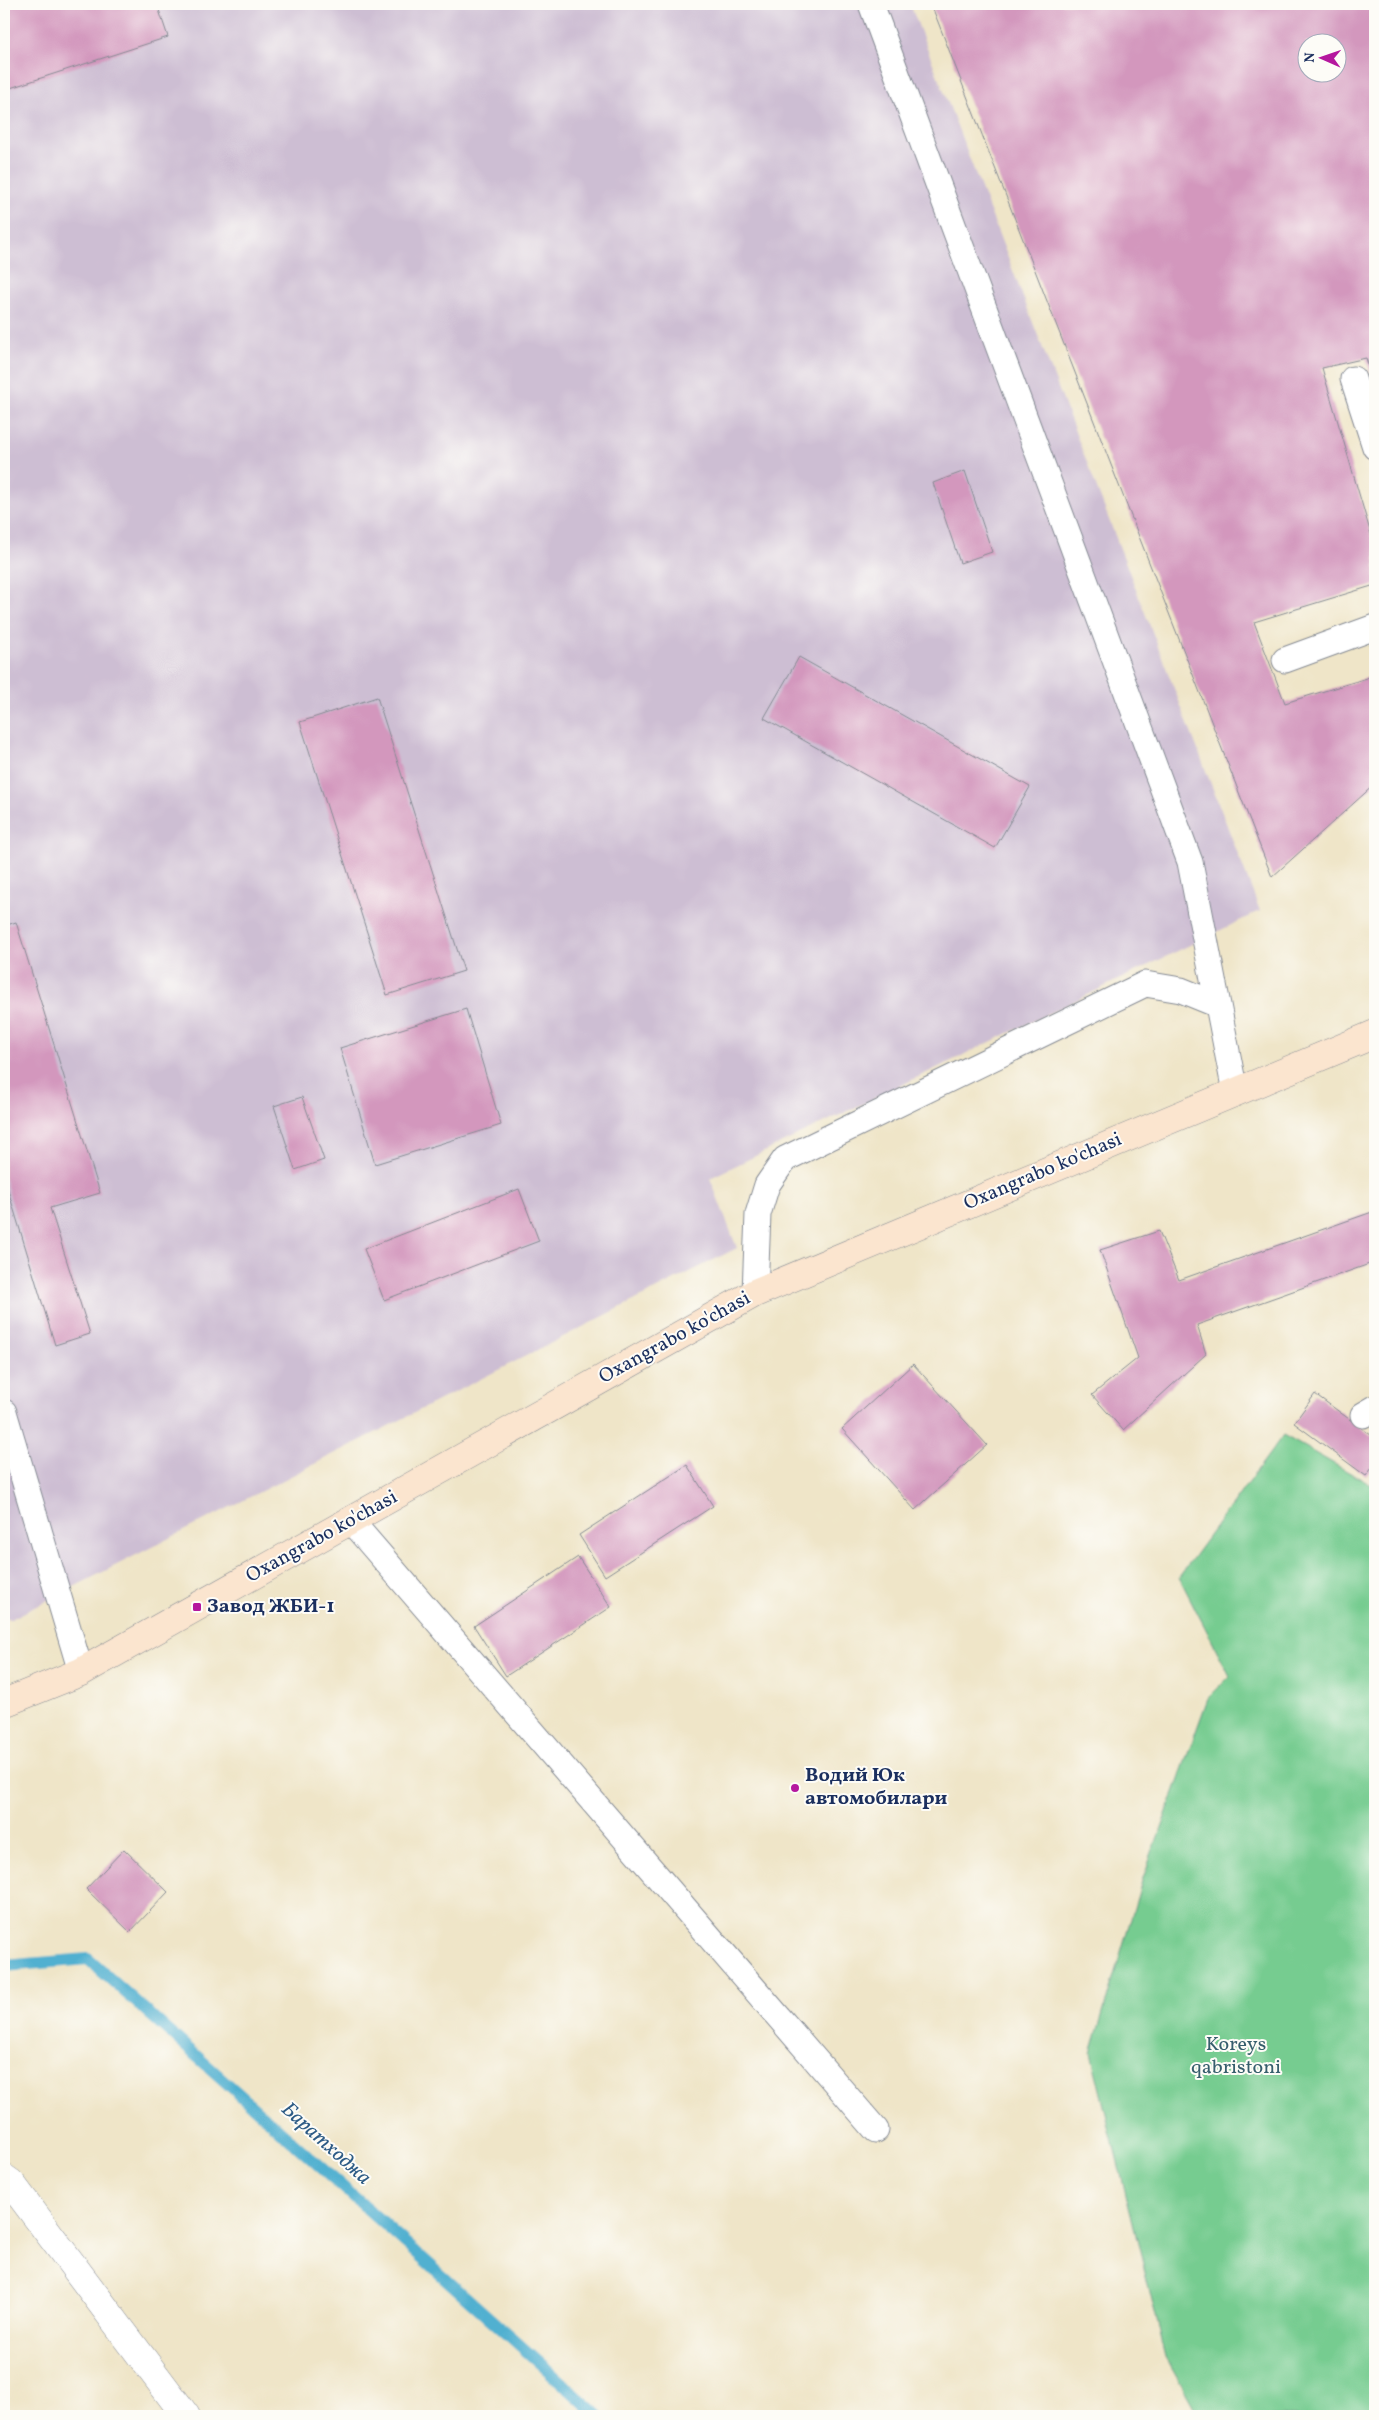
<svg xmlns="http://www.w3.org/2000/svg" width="1379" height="2420" font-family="Vollkorn,serif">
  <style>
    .industrial { fill: #cdbed3 }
    .green { fill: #76cc90; stroke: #487e77 }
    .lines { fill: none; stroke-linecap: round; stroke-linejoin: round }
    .stream { stroke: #51b0d0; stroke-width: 12 }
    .building { fill: #d397bd; fill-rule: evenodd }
    .lane-casing { stroke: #858a93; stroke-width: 27 }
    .street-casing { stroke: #858a93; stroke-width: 29 }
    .secondary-casing { stroke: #858a93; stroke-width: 29 }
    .lane { stroke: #fff; stroke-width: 25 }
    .street { stroke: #fff; stroke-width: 28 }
    .secondary { stroke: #fbe5cf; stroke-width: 28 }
    .poi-dot { fill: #b5179e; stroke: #fdfcf7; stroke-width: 2 }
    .labels { text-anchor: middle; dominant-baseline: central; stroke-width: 4; stroke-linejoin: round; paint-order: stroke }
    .street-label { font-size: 20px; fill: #1b2f5e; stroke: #fdfcf7 }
    .poi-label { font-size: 20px; font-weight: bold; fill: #1b2f5e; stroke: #fdfcf7; text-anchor: start }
    .park-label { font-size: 20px; fill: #365e6d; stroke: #fdfcf7 }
    .water-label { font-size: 21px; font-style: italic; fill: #2e5c86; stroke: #fdfcf7 }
  </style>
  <rect width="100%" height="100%" fill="#fdfcf7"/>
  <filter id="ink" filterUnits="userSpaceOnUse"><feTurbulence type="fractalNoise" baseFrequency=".02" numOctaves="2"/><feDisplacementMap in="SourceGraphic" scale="10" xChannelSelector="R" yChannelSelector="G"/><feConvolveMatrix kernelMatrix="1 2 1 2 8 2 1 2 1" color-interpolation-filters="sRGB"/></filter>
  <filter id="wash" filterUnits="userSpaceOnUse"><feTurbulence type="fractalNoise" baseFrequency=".0096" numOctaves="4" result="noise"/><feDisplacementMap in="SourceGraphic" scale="20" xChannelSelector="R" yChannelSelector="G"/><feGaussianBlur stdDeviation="1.12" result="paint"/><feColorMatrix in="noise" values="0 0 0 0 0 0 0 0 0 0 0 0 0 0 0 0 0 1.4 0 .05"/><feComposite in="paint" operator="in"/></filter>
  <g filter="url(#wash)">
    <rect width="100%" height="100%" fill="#efe5c8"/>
    <path class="industrial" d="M4,4H910L1260,911L710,1178L737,1248L11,1619H4Z"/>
    <path class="green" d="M1283,1435L1375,1487V2416H1199L1166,2357L1091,2053L1142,1881L1208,1698L1230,1676L1179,1577Z"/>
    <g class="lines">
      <path class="stream" d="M4,1966L88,1959L599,2416"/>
    </g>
    <g id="blocks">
      <path class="building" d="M4,4H157L168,37L4,90Z
        M931,4H1375V388L1366,358L1322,368L1375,548V585L1254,622L1285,703L1367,678L1375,671V784L1272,877ZM1306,42H1336V72H1306Z
        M965,471L992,552L960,563L933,483Z
        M799,657L1030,787L995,848L764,718Z
        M377,697L464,971L387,995L300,722Z
        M16,922L100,1193L50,1208L90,1334L55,1345L4,1177V926Z
        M466,1009L501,1125L375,1164L340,1048Z
        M302,1097L324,1160L295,1170L274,1106Z
        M519,1189L539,1241L384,1300L364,1249Z
        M1375,1211V1262L1197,1325L1206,1354L1123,1430L1092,1395L1138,1358L1100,1250L1159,1231L1179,1280Z
        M913,1364L987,1445L915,1510L842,1429Z
        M1315,1394L1375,1438V1464L1366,1476L1294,1423Z
        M687,1465L713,1506L605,1576L579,1535Z
        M578,1557L611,1607L506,1676L474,1626Z
        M124,1849L168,1892L130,1932L86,1889Z"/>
    </g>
  </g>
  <g filter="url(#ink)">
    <use href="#blocks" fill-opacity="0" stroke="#858a93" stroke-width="1"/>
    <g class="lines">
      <defs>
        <path id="lane" d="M871,4L1190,862L1235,1092
          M1353,379L1375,447
          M1285,660L1375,627
          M755,1293L758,1214L767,1185L785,1159L1145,984L1181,990L1218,1005
          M4,1412L81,1672
          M1363,1415L1375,1408
          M351,1521L876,2130"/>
        <path id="street" d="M4,2178L11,2183L186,2416"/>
        <path id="secondary" d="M4,1703L81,1672L755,1293L1375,1034"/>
      </defs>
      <use href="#lane" class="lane-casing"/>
      <use href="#street" class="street-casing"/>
      <use href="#secondary" class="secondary-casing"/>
      <use href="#lane" class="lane"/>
      <use href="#street" class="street"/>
      <use href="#secondary" class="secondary"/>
    </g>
  </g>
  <g class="poi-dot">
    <rect x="192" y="1602" width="10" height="10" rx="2.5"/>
    <circle cx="795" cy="1788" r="5"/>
  </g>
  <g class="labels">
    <g class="street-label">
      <text transform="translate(1043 1172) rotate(-23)">Oxangrabo ko'chasi</text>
      <text transform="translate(675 1338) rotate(-29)">Oxangrabo ko'chasi</text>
      <text transform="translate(322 1537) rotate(-29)">Oxangrabo ko'chasi</text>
    </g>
    <g class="poi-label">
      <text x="207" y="1607">Завод ЖБИ-1</text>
      <text x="805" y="1776">Водий Юк<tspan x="805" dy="23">автомобилари</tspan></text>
    </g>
    <g class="park-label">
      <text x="1236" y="2045">Koreys<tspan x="1236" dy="23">qabristoni</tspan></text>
    </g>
    <g class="water-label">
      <text transform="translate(326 2144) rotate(42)">Баратходжа</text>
    </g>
  </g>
  <rect width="1379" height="2420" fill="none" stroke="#fdfcf7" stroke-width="20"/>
  <g transform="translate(1322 58) rotate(272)"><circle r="24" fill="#fdfcf7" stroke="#a3aaba"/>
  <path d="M0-4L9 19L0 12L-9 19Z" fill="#b5179e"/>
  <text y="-8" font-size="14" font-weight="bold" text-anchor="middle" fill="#1b2f5e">N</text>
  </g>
</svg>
